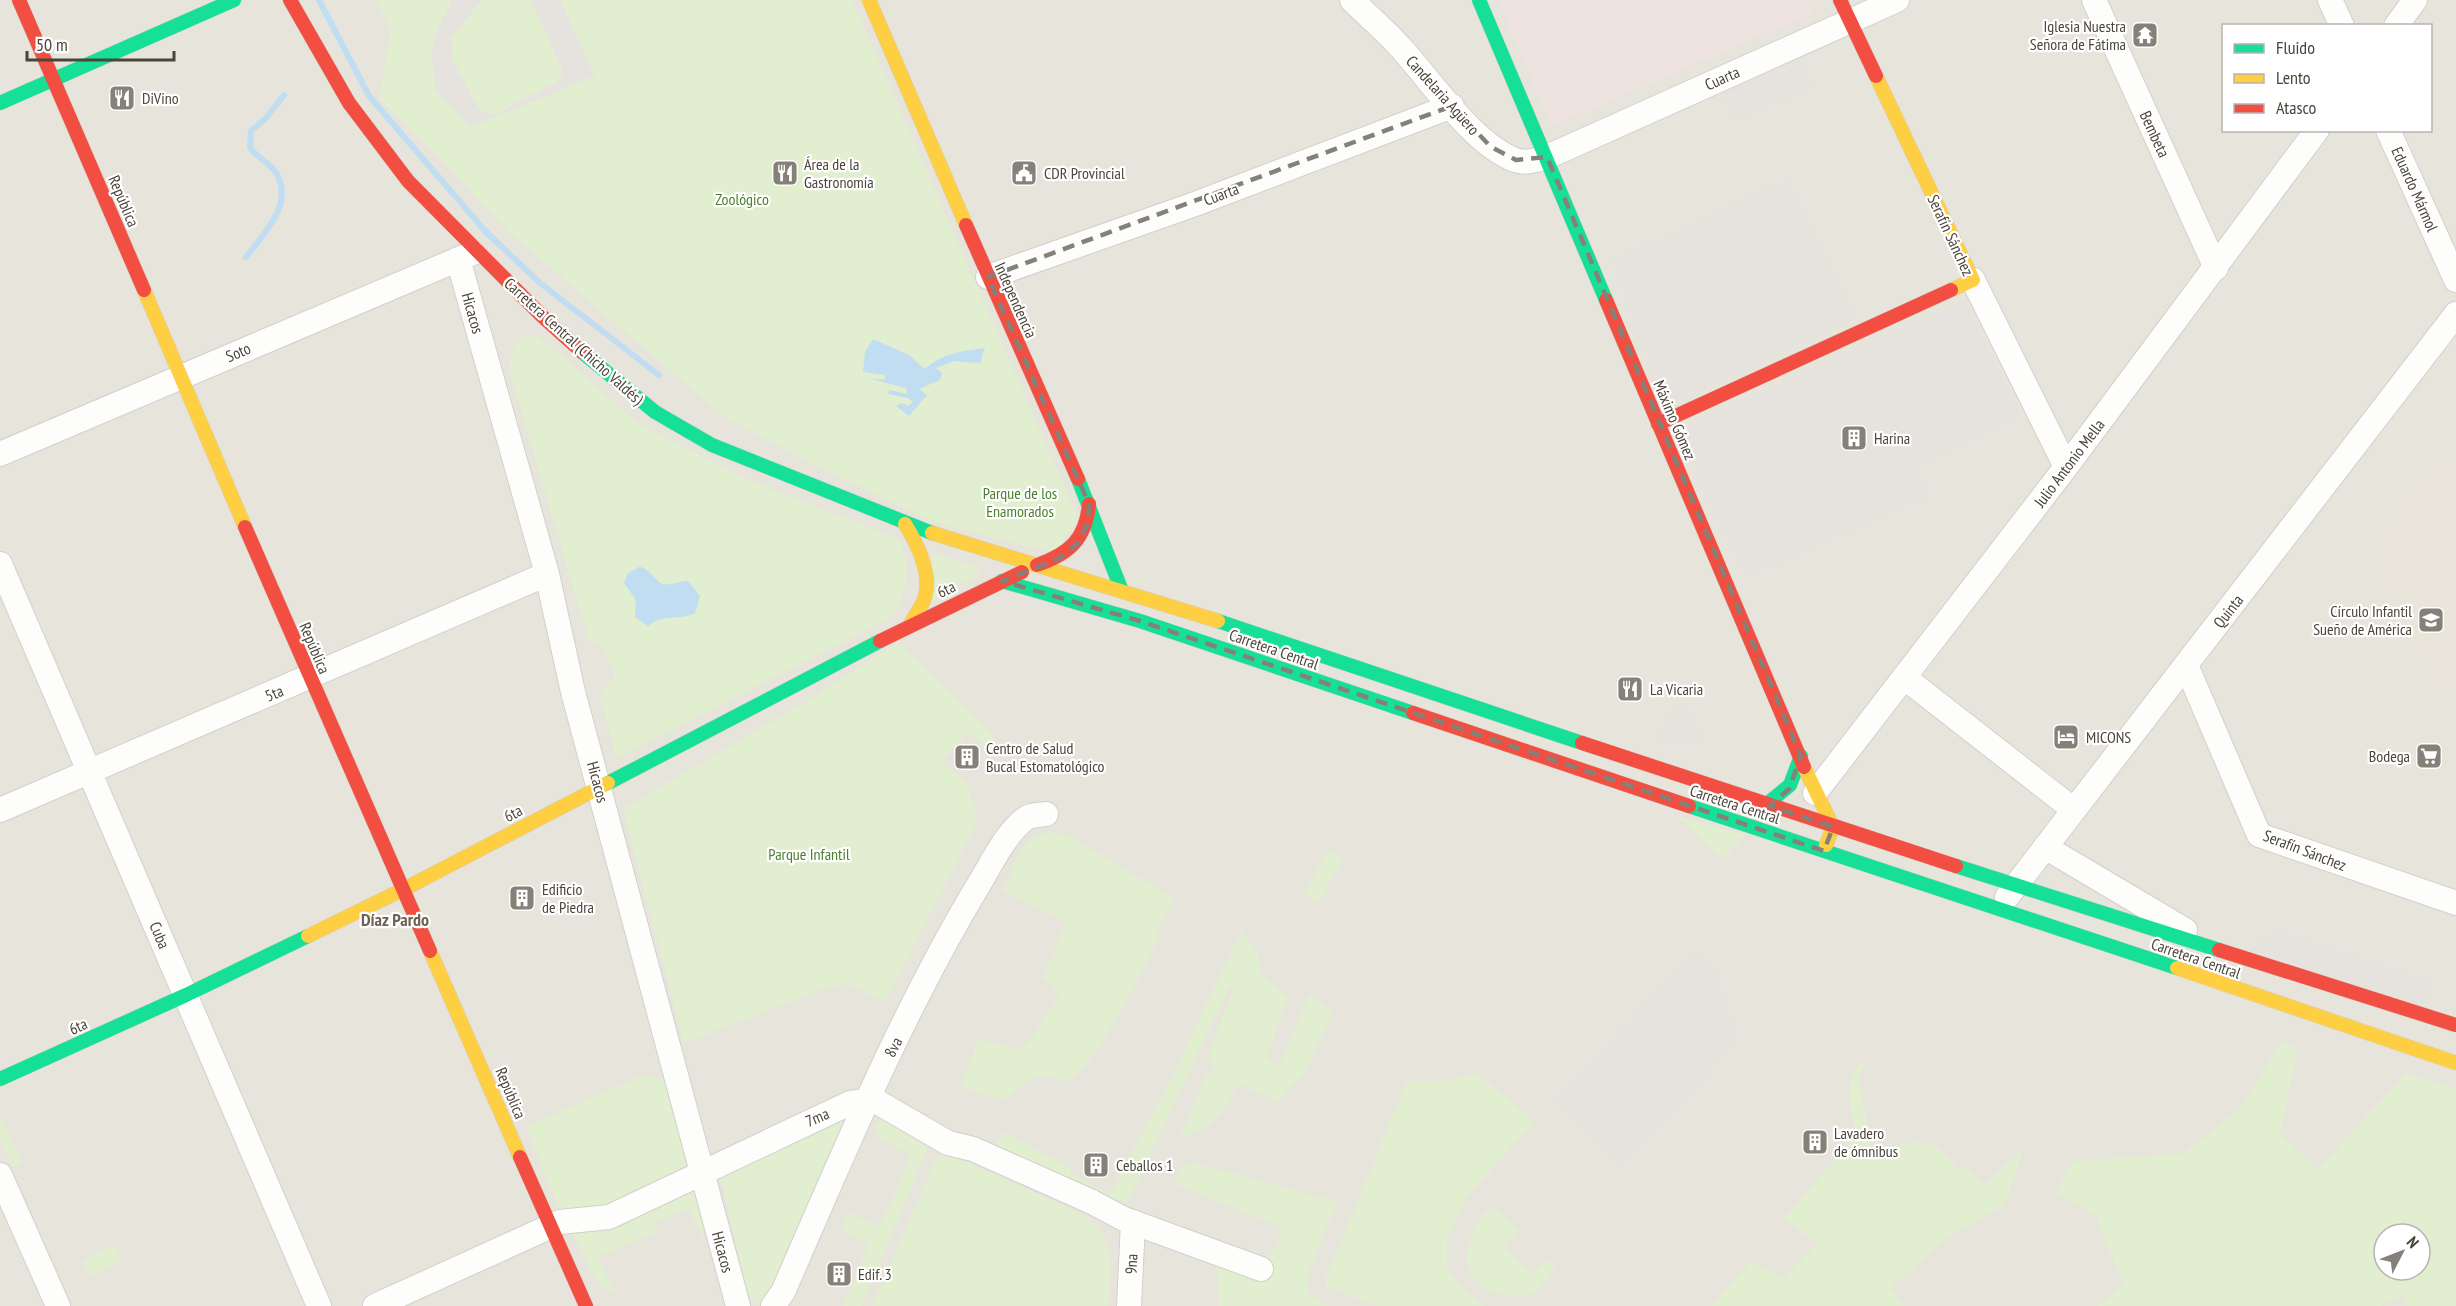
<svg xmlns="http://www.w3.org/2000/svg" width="2456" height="1306" font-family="'PT Sans Narrow',sans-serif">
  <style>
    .residential { fill: #e7e4dc; fill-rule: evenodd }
    .industrial { fill: #e6e2de }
    .education { fill: #eae5da }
    .medical { fill: #eee3df }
    .green { fill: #e1eecf; fill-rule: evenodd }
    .parking { fill: #e6e3df }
    .water { fill: #c0ddf1 }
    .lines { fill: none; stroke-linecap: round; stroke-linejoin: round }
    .stream { stroke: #c0ddf1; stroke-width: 6 }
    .street-casing { stroke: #d2d0cb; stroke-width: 26 }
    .fast-casing { stroke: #d3cfc5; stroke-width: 15 }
    .slow-casing { stroke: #d3cfc5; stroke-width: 15 }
    .jam-casing { stroke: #d3cfc5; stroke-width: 15 }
    .street { stroke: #fdfdfc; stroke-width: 24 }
    .fast { stroke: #16e098; stroke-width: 14 }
    .slow { stroke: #ffcf43; stroke-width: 14 }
    .jam { stroke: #f24e42; stroke-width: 14 }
    .marked { fill: none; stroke: #868178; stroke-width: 4.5; stroke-dasharray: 12 8; stroke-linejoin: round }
    .labels { text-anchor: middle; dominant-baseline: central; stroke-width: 4.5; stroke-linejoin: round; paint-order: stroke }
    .poi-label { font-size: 16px; fill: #4b4439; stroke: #fff; text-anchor: start }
    .street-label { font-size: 16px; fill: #4b4439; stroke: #fff }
    .park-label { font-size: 16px; fill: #4a7f2a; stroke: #fff }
    .neighbourhood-label { font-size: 18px; font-weight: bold; fill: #6e6250; stroke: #fff }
  </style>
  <rect width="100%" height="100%" fill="#f4f2ee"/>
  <path class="residential" d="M0,0H2456V1306H0ZM2224,26H2430V130H2224ZM2384,1234H2420V1270H2384Z"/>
  <path class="industrial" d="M1788,181L1854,319L1666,402L1614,262Z
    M1965,300L2022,414L1913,467L1929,494L1746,575L1680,431Z"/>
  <path class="education" d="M2456,455V690L2434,681L2378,559L2410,488Z"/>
  <path class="medical" d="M1497,0H1807L1813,13L1552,126Z"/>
  <path class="green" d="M377,0H852L1078,518L1056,553L935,523L809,462L728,419L707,402L508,231L445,163L379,98L391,31Z
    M524,336H538L641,425L751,481L899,539C912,566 907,590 894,616L617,758L600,697L615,675L603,647L589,641L509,369L516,344Z
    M932,553L976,567L982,572L931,602Z
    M898,642L993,734L991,752L968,732L942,762L966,782L978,820L885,1002L847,983L823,989L684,1043L623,809L802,704Z
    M1677,816L1746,835L1722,859Z
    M1054,832L1069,836L1174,898L1156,934L1159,936C1147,963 1096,1065 1071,1079C1061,1085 1050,1075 1040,1076C1028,1078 1015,1092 1006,1100L960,1087L979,1039L1020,1050L1037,1031L1060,992L1043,978L1066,922L1003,891C1015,864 1020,834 1054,832Z
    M1328,850L1343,858L1319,902L1304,895Z
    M1241,931L1257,951L1261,974L1288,998L1266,1058L1279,1066L1309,995L1333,1011L1307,1069L1278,1102L1240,1084C1229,1095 1225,1111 1212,1122C1204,1129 1189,1134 1179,1139L1205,1078L1214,1067L1207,1057L1234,988L1230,986L1127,1203H1114L997,1148L1001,1133H1006L1072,1169L1070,1173L1110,1194L1173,1075Z
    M2282,1041L2298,1050L2280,1134L2318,1169L2406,1073L2456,1089V1306H2408L2402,1296L2381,1306H2097L2124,1285L2096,1216L2056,1192L2072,1162L2184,1153L2241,1108ZM2384,1234H2420V1270H2384Z
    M1866,1061L1858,1077L1873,1154C1897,1146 1925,1133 1945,1154C1950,1159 1955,1162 1956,1169L1967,1167L1984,1185L2024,1148L2004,1205L1945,1239L1890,1289L1905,1306H1711L1751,1261L1783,1278L1818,1243L1783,1219L1855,1137C1853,1112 1838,1074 1866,1061Z
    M1477,1073L1529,1116L1533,1124L1466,1198L1447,1239V1270L1465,1290L1485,1306H1377L1327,1287L1325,1280L1407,1081H1444Z
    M650,1075L666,1080L688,1162L680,1173L599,1210L563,1211L558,1206L527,1129L529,1125L641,1076Z
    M0,1116L22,1162L12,1167L0,1141Z
    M838,1119L844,1122L767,1304H757L748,1296L720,1175Z
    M880,1120C896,1122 924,1134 927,1150L862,1306H843L869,1243L840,1231L847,1212L880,1226L911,1155L880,1139L875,1126Z
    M944,1152L1082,1214C1118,1238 1111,1268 1108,1306H872L937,1157Z
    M1192,1162L1337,1202L1307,1277L1308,1293L1329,1306H1219L1218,1270L1211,1257L1263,1262C1275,1253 1279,1241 1280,1227L1175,1184L1180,1168Z
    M696,1192L706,1227L703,1239L689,1208L656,1222V1232L599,1257L614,1293C589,1285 589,1257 574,1238V1231L686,1193Z
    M1488,1209H1495L1519,1230L1504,1246L1531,1275L1548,1259L1556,1267C1549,1274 1543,1286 1535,1292C1515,1306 1470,1289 1467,1264C1465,1243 1476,1223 1488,1209Z
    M113,1244L122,1260L91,1276L82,1261Z"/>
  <path class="parking" d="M452,0H482L451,38L452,59L479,109L485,113L495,114L557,82L563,72L531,0H560L595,76L471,127L436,91L431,53L437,29Z
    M1792,47L1810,87L1736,119L1718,79Z
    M1685,704L1701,743H1662L1664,724Z
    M2276,931L2429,983L2422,1014L2241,956Z
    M1695,955L1716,975L1736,1042L1619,1164L1557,1100Z"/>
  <path class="water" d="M873,339L909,355L925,369C942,353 963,351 985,348L980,363L954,361L936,368L942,373L940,380L919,389L927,395L909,416L896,406L901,403L908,406L913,402L908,398L888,394L889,390L907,394L906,388L867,378L885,380V375L863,372L865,352Z
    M639,567C650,568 653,580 663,584C670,586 680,581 688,581L700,596L695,613C677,622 666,612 648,626L635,617L636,600L624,583L628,573Z"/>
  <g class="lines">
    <path class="stream" d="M319,0L369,96L486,232L540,283L659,375
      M246,257C264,234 297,201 274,170C268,162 257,157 250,148L251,131L266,118L284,95"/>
    <defs>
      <path id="street" d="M1352,0C1368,16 1386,31 1401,48C1432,82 1473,144 1515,160C1526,164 1536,160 1547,157L1897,0
        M2094,0L2216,268
        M2330,0L2342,26
        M2396,26L2415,0
        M2388,130L2456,280
        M458,259L547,574L573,692L738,1306
        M988,277L1195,204L1452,106
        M1973,280L2066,467
        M0,454L473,253
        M0,564L319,1306
        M2186,665L2259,835L2456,903
        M1905,678L2074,810
        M1815,793L2066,467L2317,130
        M0,810L547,574
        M2045,847L2185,930
        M2007,897L2456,314
        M0,1175L58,1306
        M375,1306L560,1222L609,1217L850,1103L874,1100L948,1143L973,1149L1092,1202L1124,1219L1261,1269
        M773,1306L783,1292C844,1152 903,1009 982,879C992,862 1010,827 1028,817C1033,815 1040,815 1046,814
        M1129,1306L1133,1222"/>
      <path id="fast" d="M1479,0L1606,300
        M0,103L234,0
        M582,352L655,412L712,445L932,533
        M1078,479L1122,591
        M1002,581L1140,621L1413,713
        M1218,621L1582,743
        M608,783L880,641
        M1767,804L1790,785L1801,756
        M1689,806L2177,968
        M1956,866L2219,950
        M0,1079L186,995L308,936"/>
      <path id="slow" d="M869,0L966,225
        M1876,76L1973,280L1951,290
        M144,290L245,527
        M905,524C918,545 933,575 924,600C920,609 914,617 910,625
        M932,533L1218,621
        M1804,767L1833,827L1826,845
        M404,889L608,783
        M308,936L404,889
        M430,951L520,1157
        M2177,968L2456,1063"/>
      <path id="jam" d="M19,0L144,290
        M290,0L349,103L408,181L542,316L582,352
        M1840,0L1876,76
        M966,225L1078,479
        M1606,300L1804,767
        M1658,424L1951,290
        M245,527L430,951
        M1037,565C1069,554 1086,539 1089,504
        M880,641L1022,572
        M1413,713L1689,806
        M1582,743L1956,866
        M2219,950L2456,1025
        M520,1157L586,1306"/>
    </defs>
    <use href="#street" class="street-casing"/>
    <use href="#fast" class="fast-casing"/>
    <use href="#slow" class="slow-casing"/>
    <use href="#jam" class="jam-casing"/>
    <use href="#street" class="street"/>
    <use href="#fast" class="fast"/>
    <use href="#slow" class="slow"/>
    <use href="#jam" class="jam"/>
  </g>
  <path class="marked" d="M1452,106L1491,147L1516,160L1547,157L1801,756L1789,789L1770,806L1833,827L1824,851L1140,621L1002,581L1058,559L1078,543L1088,523L1089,504L988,277Z"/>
  <defs>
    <symbol id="temple-square" viewBox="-11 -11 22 22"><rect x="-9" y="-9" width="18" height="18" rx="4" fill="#868178" stroke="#fff"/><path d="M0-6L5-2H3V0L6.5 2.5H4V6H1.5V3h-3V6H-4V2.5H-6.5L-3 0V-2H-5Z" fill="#fff"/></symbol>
    <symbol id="restaurant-square" viewBox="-11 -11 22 22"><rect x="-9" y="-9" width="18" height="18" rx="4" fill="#868178" stroke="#fff"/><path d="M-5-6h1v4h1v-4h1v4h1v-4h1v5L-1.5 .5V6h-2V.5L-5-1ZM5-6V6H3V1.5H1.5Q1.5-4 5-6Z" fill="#fff"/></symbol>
    <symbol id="civic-square" viewBox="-11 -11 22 22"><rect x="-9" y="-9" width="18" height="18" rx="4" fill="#868178" stroke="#fff"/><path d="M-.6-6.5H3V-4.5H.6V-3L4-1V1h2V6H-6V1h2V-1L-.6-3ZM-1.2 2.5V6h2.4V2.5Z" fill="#fff"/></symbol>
    <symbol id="building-square" viewBox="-11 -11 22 22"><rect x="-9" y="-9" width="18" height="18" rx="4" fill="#868178" stroke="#fff"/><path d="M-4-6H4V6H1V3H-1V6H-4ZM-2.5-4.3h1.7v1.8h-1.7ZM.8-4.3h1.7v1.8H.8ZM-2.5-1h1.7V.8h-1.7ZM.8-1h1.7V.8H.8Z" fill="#fff"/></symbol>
    <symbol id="school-square" viewBox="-11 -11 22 22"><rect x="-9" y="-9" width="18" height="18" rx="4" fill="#868178" stroke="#fff"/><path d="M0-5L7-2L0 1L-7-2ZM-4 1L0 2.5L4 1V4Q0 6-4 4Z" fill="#fff"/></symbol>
    <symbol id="hotel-square" viewBox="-11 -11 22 22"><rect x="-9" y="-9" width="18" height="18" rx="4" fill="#868178" stroke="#fff"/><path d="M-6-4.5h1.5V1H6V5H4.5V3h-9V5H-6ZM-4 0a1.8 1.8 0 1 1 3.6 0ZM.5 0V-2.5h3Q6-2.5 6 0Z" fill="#fff"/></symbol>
    <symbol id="supermarket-square" viewBox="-11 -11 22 22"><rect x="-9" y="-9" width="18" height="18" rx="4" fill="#868178" stroke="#fff"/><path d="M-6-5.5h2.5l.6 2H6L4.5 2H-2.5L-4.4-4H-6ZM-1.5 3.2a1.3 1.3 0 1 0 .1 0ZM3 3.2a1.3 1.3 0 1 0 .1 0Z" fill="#fff"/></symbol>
  </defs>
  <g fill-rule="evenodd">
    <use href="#temple-square" x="2130" y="20" width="30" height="30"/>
    <use href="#restaurant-square" x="107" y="83" width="30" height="30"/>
    <use href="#restaurant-square" x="770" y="158" width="30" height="30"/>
    <use href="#civic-square" x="1009" y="158" width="30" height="30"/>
    <use href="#building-square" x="1839" y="423" width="30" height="30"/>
    <use href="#school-square" x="2416" y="605" width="30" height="30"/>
    <use href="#restaurant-square" x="1615" y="674" width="30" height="30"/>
    <use href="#hotel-square" x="2051" y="722" width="30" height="30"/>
    <use href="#supermarket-square" x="2414" y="741" width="30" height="30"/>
    <use href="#building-square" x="952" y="742" width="30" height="30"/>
    <use href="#building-square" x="507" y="883" width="30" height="30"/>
    <use href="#building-square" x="1800" y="1127" width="30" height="30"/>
    <use href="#building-square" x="1081" y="1150" width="30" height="30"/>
    <use href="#building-square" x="824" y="1259" width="30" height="30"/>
  </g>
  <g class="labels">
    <g class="poi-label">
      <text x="2126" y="26" text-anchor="end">Iglesia Nuestra<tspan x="2126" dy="18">Señora de Fátima</tspan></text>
      <text x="142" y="98">DiVino</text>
      <text x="804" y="164">Área de la<tspan x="804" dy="18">Gastronomía</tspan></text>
      <text x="1044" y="173">CDR Provincial</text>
      <text x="1874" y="438">Harina</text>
      <text x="2412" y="611" text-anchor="end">Círculo Infantil<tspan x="2412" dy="18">Sueño de América</tspan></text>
      <text x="1650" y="689">La Vicaria</text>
      <text x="2086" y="737">MICONS</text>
      <text x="986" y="748">Centro de Salud<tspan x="986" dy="18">Bucal Estomatológico</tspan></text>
      <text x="2410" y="756" text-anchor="end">Bodega</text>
      <text x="542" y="889">Edificio<tspan x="542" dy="18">de Piedra</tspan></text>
      <text x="1834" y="1133">Lavadero<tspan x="1834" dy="18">de ómnibus</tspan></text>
      <text x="1116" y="1165">Ceballos 1</text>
      <text x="858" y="1274">Edif. 3</text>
    </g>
    <g class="street-label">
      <text transform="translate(1722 78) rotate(-24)">Cuarta</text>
      <text transform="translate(1443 95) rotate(48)">Candelaria Agüero</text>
      <text transform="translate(2155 134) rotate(65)">Bembeta</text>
      <text transform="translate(2415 189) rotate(66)">Eduardo Mármol</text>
      <text transform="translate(1221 194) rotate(-21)">Cuarta</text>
      <text transform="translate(124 201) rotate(67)">República</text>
      <text transform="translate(1951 235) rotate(65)">Serafín Sánchez</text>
      <text transform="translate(1016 300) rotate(66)">Independencia</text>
      <text transform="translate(473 313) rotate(74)">Hicacos</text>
      <text transform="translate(574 341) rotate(42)">Carretera Central (Chicho Valdés)</text>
      <text transform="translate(238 352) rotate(-23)">Soto</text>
      <text transform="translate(1675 420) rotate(67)">Máximo Gómez</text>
      <text transform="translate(2069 463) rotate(-53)">Julio Antonio Mella</text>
      <text transform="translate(946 589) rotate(-26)">6ta</text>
      <text transform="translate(2228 611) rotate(-52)">Quinta</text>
      <text transform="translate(315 648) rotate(67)">República</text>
      <text transform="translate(1274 649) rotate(19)">Carretera Central</text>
      <text transform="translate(274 693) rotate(-23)">5ta</text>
      <text transform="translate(598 782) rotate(75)">Hicacos</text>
      <text transform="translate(1735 804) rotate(18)">Carretera Central</text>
      <text transform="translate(513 813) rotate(-28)">6ta</text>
      <text transform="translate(2305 850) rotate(21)">Serafín Sánchez</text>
      <text transform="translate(160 935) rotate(67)">Cuba</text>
      <text transform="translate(2196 958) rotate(19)">Carretera Central</text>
      <text transform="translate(78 1026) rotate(-24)">6ta</text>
      <text transform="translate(893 1047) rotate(-63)">8va</text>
      <text transform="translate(511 1093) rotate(67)">República</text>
      <text transform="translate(817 1117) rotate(-23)">7ma</text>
      <text transform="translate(723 1252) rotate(75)">Hicacos</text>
      <text transform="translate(1131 1264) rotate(-87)">9na</text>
    </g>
    <g class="park-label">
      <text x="742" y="199">Zoológico</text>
      <text x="1020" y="493">Parque de los<tspan x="1020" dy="18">Enamorados</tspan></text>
      <text x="809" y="854">Parque Infantil</text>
    </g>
    <g class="neighbourhood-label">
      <text x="395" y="919">Díaz Pardo</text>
    </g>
  </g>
  <rect x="2222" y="24" width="210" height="108" fill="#ffffff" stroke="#b7b4b0" stroke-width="1.5"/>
  <rect x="2234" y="44" width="30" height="9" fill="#16e098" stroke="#b7b4b0" stroke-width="1.5"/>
  <text x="2276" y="54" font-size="18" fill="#4b4439">Fluido</text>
  <rect x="2234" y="74" width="30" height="9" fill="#ffcf43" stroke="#b7b4b0" stroke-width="1.5"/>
  <text x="2276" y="84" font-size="18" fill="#4b4439">Lento</text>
  <rect x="2234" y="104" width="30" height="9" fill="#f24e42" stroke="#b7b4b0" stroke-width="1.5"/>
  <text x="2276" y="114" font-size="18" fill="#4b4439">Atasco</text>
  <g transform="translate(2402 1252) rotate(48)"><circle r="28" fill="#ffffff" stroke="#b7b4b0" stroke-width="1.5"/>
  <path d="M0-4.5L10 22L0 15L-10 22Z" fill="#868178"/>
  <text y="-9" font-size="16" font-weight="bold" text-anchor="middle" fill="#4b4439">N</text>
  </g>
  <path d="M27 51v9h147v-9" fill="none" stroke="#4b4439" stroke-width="3"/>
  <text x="36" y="51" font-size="18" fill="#4b4439" stroke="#ffffff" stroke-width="4.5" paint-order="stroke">50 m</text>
</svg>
